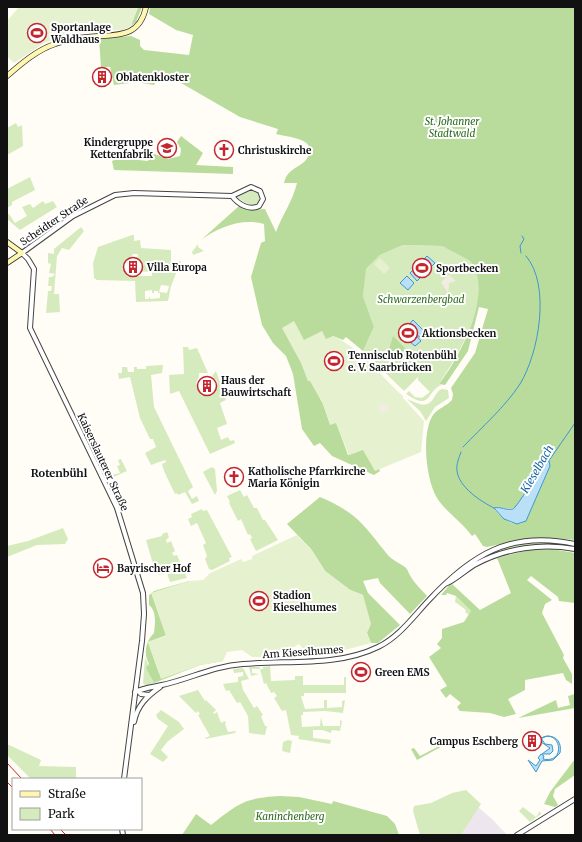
<svg xmlns="http://www.w3.org/2000/svg" width="582" height="842" font-family="Merriweather,serif">
  <style>
    .industrial { fill: #eee6ef }
    .green { fill: #d5ebbd; fill-rule: evenodd }
    .forest { fill: #b9dc9c; fill-rule: evenodd }
    .pitch { fill: #e6f2cf }
    .plaza { fill: #f1ede2 }
    .water { fill: #b9e0f7; stroke: #3f96cf }
    .lines { fill: none; stroke-linecap: round; stroke-linejoin: round }
    .stream { stroke: #3f96cf; stroke-width: 1 }
    .tertiary-casing { stroke: #444; stroke-width: 6 }
    .secondary-casing { stroke: #333; stroke-width: 6 }
    .tertiary { stroke: #fff; stroke-width: 4 }
    .secondary { stroke: #fff6b0; stroke-width: 4.5 }
    .rail { stroke: #c4262e; stroke-width: 1 }
    .labels { text-anchor: middle; dominant-baseline: central; stroke-width: 4; stroke-linejoin: round; paint-order: stroke }
    .poi-label { font-size: 10px; font-weight: bold; fill: #111; stroke: #fff; text-anchor: start }
    .park-label { font-size: 10px; font-style: italic; fill: #2f6b1f; stroke: #fff }
    .street-label { font-size: 10px; fill: #111; stroke: #fff }
    .water-label { font-size: 11px; font-style: italic; fill: #1768a6; stroke: #fff }
    .neighbourhood-label { font-size: 11px; font-weight: bold; fill: #111; stroke: #fff }
  </style>
  <rect width="100%" height="100%" fill="#fffdf5"/>
  <path class="industrial" d="M478,807L493,820L507,835H461Z"/>
  <path class="green" d="M16,123L18,127L22,125L23,146L7,155V128Z
    M30,177L35,190L12,202V205L7,208V189Z
    M255,189C261,195 261,197 258,205L251,206L238,198L239,195L250,190Z
    M43,201L45,204L53,201L57,207L20,230L7,219V214H9L15,223L27,216L22,207L30,204L33,208Z
    M81,227L84,231L69,250L62,248L57,256L54,294H59L60,312L46,313L48,291H51L52,286H48L49,277H52L55,274L49,273L51,264L48,263V253L54,254V249Z
    M132,235H134V241L140,240L141,248L171,250V261H181L171,286L168,301L136,302L135,281L97,280L94,278L93,263L98,247ZM133,254H138L136,271L152,272V276H134V269H131L130,264L128,263ZM161,285L169,286L167,293L159,292ZM152,290V293H154V291H158V293H160V298L151,299L149,297V299H145V291Z
    M198,244V247L204,251L193,255L192,252Z
    M403,245L442,246L470,261C496,293 458,356 439,384L441,385C425,393 432,411 406,394L409,391L415,397L422,398L430,392L418,380V377L404,391L363,351L374,327L363,296L365,270L380,255Z
    M183,347H188L189,350L197,348L208,373H199V377L196,383L209,394L218,382L212,376L216,371L226,400L220,403L227,424L217,428L221,440L228,437L230,441L234,440L235,443L210,454L179,391L170,394L169,375L184,374Z
    M163,365L162,373L151,375L154,407L193,487L188,491L192,499L197,496L199,501L192,504L185,492L178,495L177,493L175,494C170,483 164,473 162,464L166,462L165,460L151,465L145,453L156,447L153,439H150L140,418L130,377L119,379L118,373H122V367H127L128,372H134V367H137V369H146V366Z
    M442,389L448,390L449,398L435,407L426,421L420,411L407,399C415,402 426,410 433,399C436,395 437,391 442,389Z
    M121,459L127,471L109,479L105,470L108,468L112,475L120,473L117,466L120,465L118,460Z
    M212,467L215,469L217,491L215,495L203,472Z
    M240,490L244,497L247,495L254,508H257L263,520H265L278,540L256,551L250,539L252,538L250,534L248,535L241,519L238,521L229,503L230,502L227,496Z
    M202,509L203,511L207,510L232,557L229,558L230,561L212,570L209,569L205,559L207,556L203,545L206,543L197,523L191,526L188,519L192,517L191,514Z
    M63,528L68,539L65,544L37,545L7,557V546L28,541Z
    M167,532L169,537L166,540L167,543L171,541L175,551L172,553L174,556L177,555L187,578L170,582L167,573L159,575L158,571H155L146,540L162,536V534Z
    M529,542H553L575,546V548L529,546L493,554L492,551L508,546Z
    M456,596L471,611L469,615L465,612L466,610L455,602Z
    M145,658C151,668 147,671 154,683L146,686L143,683Z
    M270,666L271,681L295,680V676H303V685H344V677H346V693H304V696H301L305,709L324,708V700H327V708L342,707V701L345,700L343,713L325,711L303,712V715H301L302,727L320,726L321,717L323,726H340V720L342,721L340,731L332,730L331,733L322,730H313V738L331,740L330,744L298,739L299,736L291,735L286,710L282,711L274,698L277,696L274,692L271,693L266,683L264,684L260,669H252V673L259,674L251,676L249,667H260V669H263V667Z
    M243,668L249,679L241,681L243,690L254,708L257,706L263,715L261,716L265,726H267L265,735L249,733L248,716L240,702L237,703L229,690L226,691L223,684L238,682V677L243,676V672L234,673L233,669Z
    M198,690L205,701L206,700L216,710L213,713L214,714L217,712L221,723L225,721L226,723L225,724L228,732L236,731L235,733L205,739V738L210,736L198,715L200,714L198,711L196,713L179,696Z
    M161,710L179,722L184,729L167,742L161,750L168,757L163,762L150,754L168,726L158,719L156,715Z
    M288,740L292,741L290,753L282,751L283,742Z
    M7,744L41,760L39,766L76,767V779H31L7,755Z
    M466,790L481,804L461,835H420L413,811L414,806L431,803L452,793Z
    M523,807L536,817L540,811L541,814L530,822L519,811Z"/>
  <path class="forest" d="M136,7H142L136,22L131,26Z
    M150,7H575V510L574,516L575,540L553,538H529L487,547L483,546L475,534L472,536C462,522 446,512 437,498C426,480 421,433 433,415C438,408 447,406 452,400L453,394L451,388L475,353L488,309L479,307L468,351L445,385L439,384C459,359 495,291 470,261L442,246L403,245L380,255L366,269L363,296L374,327L363,351L346,337L343,340L333,336L302,363L323,404L330,424L336,422L348,455L363,449L375,458L380,471L374,475L332,456L320,443L314,446L302,429L293,374L286,356L273,343L262,325L259,312L251,277L261,243L265,241L264,224C242,218 219,227 201,240L239,206L250,210L265,209L276,232C283,213 292,203 297,183H284C287,170 296,169 305,161C307,159 308,157 309,153C314,138 287,137 276,134L278,129L240,117L162,72L154,85L137,82L114,85L110,67H101L99,39L131,36L140,40V46L144,50L189,55L193,35L176,30L149,14ZM545,462L550,466C541,485 534,506 522,523C510,526 503,518 495,510L497,507L510,509L517,507Z
    M181,136L203,153L196,165L233,167V174L114,170L112,161L120,158L148,161L152,153L168,159L180,156L181,149L177,142Z
    M393,336L405,348L402,353L410,357L409,361L399,358L396,362L387,357Z
    M320,497C357,513 363,524 387,554C392,561 403,564 407,569C408,571 409,574 411,577C415,584 422,590 427,596L410,614L380,583L378,578L363,581L368,593L400,625L378,643H371L367,633L363,595L350,590L325,571L311,549L287,524Z
    M552,549L575,553V603L559,601L558,597L531,576L527,580L552,600L545,604L542,613L564,655L563,658L572,674V684L566,680L563,673L525,680V690L508,699L516,714L504,717L490,713L460,711L457,707L461,703L450,694L446,698L440,690L447,686L429,657L441,648L437,644L442,638V629L464,622L471,611L456,596L447,593L446,595H441L451,583L480,610L511,593L497,558L529,550Z
    M189,581L167,635L148,642L159,673L219,656L223,661L200,665L154,683L146,668L149,664C143,653 146,641 154,633C155,624 157,611 149,605V595L154,591Z
    M575,694V708L518,718L556,700L558,708L570,705L568,696Z
    M447,742L448,743L417,760L411,749L414,748L420,756Z
    M575,759V775L555,789L553,796L558,805L555,807L544,804L550,792Z
    M280,796L299,797L332,804L333,801L387,816L395,824L399,835H182L196,814L211,825C239,803 245,798 280,796Z"/>
  <path class="pitch" d="M19,7H138V8L131,26L123,30L68,31L66,35L44,43L14,63L7,56V21Z
    M380,258L390,268L384,274L374,264Z
    M294,321L304,340L322,331L326,339L333,336C362,349 380,376 403,396V398L424,421L421,452L375,471L363,450L349,455L336,423L330,425L323,404L310,381H308L301,363L282,328Z
    M297,535L311,549L325,571L350,590L363,595L371,624L367,633L371,643L337,652L308,655L299,644L275,657H252L242,650L227,652L223,661L200,665L161,679L148,642L166,636L151,593L189,581L203,580L210,573L241,559L243,562L252,559V556Z"/>
  <path class="plaza" d="M449,275L456,281L449,283L448,293L441,282Z
    M383,403L390,409L381,414L378,407Z"/>
  <path class="water" d="M427,256L435,263L417,281L410,273Z
    M407,276L414,283L408,290L400,283Z
    M413,320L426,333L420,337L414,333L421,341L415,346L400,334Z
    M549,461L550,466L526,521L517,524L504,519L494,508C500,506 507,511 513,509C516,508 541,469 545,462Z
    M547,736C557,736 562,743 560,753L553,760L542,761L536,772L528,760L536,766L540,760L538,758L541,754L544,756L543,759C567,764 561,728 541,738L545,744L552,745L553,751L550,754H542L550,748L538,740Z"/>
  <g class="lines">
    <path class="stream" d="M521,253L520,246L524,239L522,236
      M463,447C482,427 505,407 520,384C539,353 551,285 526,256
      M461,452C459,458 456,464 457,471C459,487 480,501 494,508
      M548,462L575,423"/>
    <defs>
      <path id="tertiary" d="M445,584C456,580 466,569 476,564C506,548 542,543 575,549
        M137,690L141,694L149,695
        M135,692C143,688 153,687 162,685C190,679 213,666 243,664C288,660 337,667 378,647C399,637 413,617 429,600C471,555 510,530 575,544
        M134,722C137,706 147,696 160,687
        M124,779L142,641L144,614L143,593L117,508L30,328L34,269L28,259L22,253L73,216L115,195L134,193L232,196L251,187L260,191L263,199L259,206C249,211 238,204 232,196
        M122,829L123,835
        M517,835L575,799"/>
      <path id="secondary" d="M7,76C22,63 37,50 55,44C66,40 77,38 88,37C114,34 139,40 146,7
        M7,242L22,253L7,263"/>
    </defs>
    <use href="#tertiary" class="tertiary-casing"/>
    <use href="#secondary" class="secondary-casing"/>
    <use href="#tertiary" class="tertiary"/>
    <use href="#secondary" class="secondary"/>
    <path class="rail" d="M7,763L22,779
      M7,782L13,788
      M50,829L55,835
      M60,829L66,835"/>
  </g>
  <defs>
    <symbol id="stadium-ring" viewBox="-11 -11 22 22"><circle r="9.5" fill="#fff" stroke="#c4262e" stroke-width="1.5"/><path d="M0-5a6.5 5 0 1 0 0 10a6.5 5 0 1 0 0-10ZM-3.5-1.8h7v3.6h-7Z" fill="#c4262e"/></symbol>
    <symbol id="building-ring" viewBox="-11 -11 22 22"><circle r="9.5" fill="#fff" stroke="#c4262e" stroke-width="1.5"/><path d="M-4-6H4V6H1V3H-1V6H-4ZM-2.5-4.3h1.7v1.8h-1.7ZM.8-4.3h1.7v1.8H.8ZM-2.5-1h1.7V.8h-1.7ZM.8-1h1.7V.8H.8Z" fill="#c4262e"/></symbol>
    <symbol id="school-ring" viewBox="-11 -11 22 22"><circle r="9.5" fill="#fff" stroke="#c4262e" stroke-width="1.5"/><path d="M0-5L7-2L0 1L-7-2ZM-4 1L0 2.5L4 1V4Q0 6-4 4Z" fill="#c4262e"/></symbol>
    <symbol id="church-ring" viewBox="-11 -11 22 22"><circle r="9.5" fill="#fff" stroke="#c4262e" stroke-width="1.5"/><path d="M-1.2-6h2.4v3.5h3.3v2.4h-3.3V6h-2.4V-.1h-3.3v-2.4h3.3Z" fill="#c4262e"/></symbol>
    <symbol id="hotel-ring" viewBox="-11 -11 22 22"><circle r="9.5" fill="#fff" stroke="#c4262e" stroke-width="1.5"/><path d="M-6-4.5h1.5V1H6V5H4.5V3h-9V5H-6ZM-4 0a1.8 1.8 0 1 1 3.6 0ZM.5 0V-2.5h3Q6-2.5 6 0Z" fill="#c4262e"/></symbol>
  </defs>
  <g fill-rule="evenodd">
    <use href="#stadium-ring" x="26" y="22" width="22" height="22"/>
    <use href="#building-ring" x="91" y="66" width="22" height="22"/>
    <use href="#school-ring" x="156" y="137" width="22" height="22"/>
    <use href="#church-ring" x="213" y="139" width="22" height="22"/>
    <use href="#building-ring" x="122" y="256" width="22" height="22"/>
    <use href="#stadium-ring" x="411" y="257" width="22" height="22"/>
    <use href="#stadium-ring" x="397" y="322" width="22" height="22"/>
    <use href="#stadium-ring" x="323" y="350" width="22" height="22"/>
    <use href="#building-ring" x="196" y="375" width="22" height="22"/>
    <use href="#church-ring" x="223" y="466" width="22" height="22"/>
    <use href="#hotel-ring" x="92" y="557" width="22" height="22"/>
    <use href="#stadium-ring" x="248" y="590" width="22" height="22"/>
    <use href="#stadium-ring" x="350" y="661" width="22" height="22"/>
    <use href="#building-ring" x="521" y="730" width="22" height="22"/>
  </g>
  <g class="labels">
    <g class="poi-label">
      <text x="51" y="27">Sportanlage<tspan x="51" dy="12">Waldhaus</tspan></text>
      <text x="116" y="77">Oblatenkloster</text>
      <text x="153" y="142" text-anchor="end">Kindergruppe<tspan x="153" dy="12">Kettenfabrik</tspan></text>
      <text x="238" y="150">Christuskirche</text>
      <text x="147" y="267">Villa Europa</text>
      <text x="436" y="268">Sportbecken</text>
      <text x="422" y="333">Aktionsbecken</text>
      <text x="348" y="355">Tennisclub Rotenbühl<tspan x="348" dy="12">e. V. Saarbrücken</tspan></text>
      <text x="221" y="380">Haus der<tspan x="221" dy="12">Bauwirtschaft</tspan></text>
      <text x="248" y="471">Katholische Pfarrkirche<tspan x="248" dy="12">Maria Königin</tspan></text>
      <text x="117" y="568">Bayrischer Hof</text>
      <text x="273" y="595">Stadion<tspan x="273" dy="12">Kieselhumes</tspan></text>
      <text x="375" y="672">Green EMS</text>
      <text x="518" y="741" text-anchor="end">Campus Eschberg</text>
    </g>
    <g class="park-label">
      <text x="452" y="121">St. Johanner<tspan x="452" dy="12">Stadtwald</tspan></text>
      <text x="421" y="299">Schwarzenbergbad</text>
      <text x="290" y="816">Kaninchenberg</text>
    </g>
    <g class="street-label">
      <text transform="translate(54 221) rotate(-34)">Scheidter Straße</text>
      <text transform="translate(103 462) rotate(65)">Kaiserslauterer Straße</text>
      <text transform="translate(303 652) rotate(-4)">Am Kieselhumes</text>
    </g>
    <g class="water-label">
      <text transform="translate(537 469) rotate(-60)">Kieselbach</text>
    </g>
    <g class="neighbourhood-label">
      <text x="59" y="473">Rotenbühl</text>
    </g>
  </g>
  <rect width="582" height="842" fill="none" stroke="#111111" stroke-width="16"/>
  <rect x="12" y="778" width="130" height="52" fill="#ffffff" stroke="#a0a0a0"/>
  <rect x="20" y="791" width="20" height="6" fill="#fff6b0" stroke="#a0a0a0"/>
  <text x="48" y="798" font-size="12" fill="#111111">Straße</text>
  <rect x="20" y="808" width="20" height="12" fill="#d5ebbd" stroke="#a0a0a0"/>
  <text x="48" y="818" font-size="12" fill="#111111">Park</text>
</svg>
